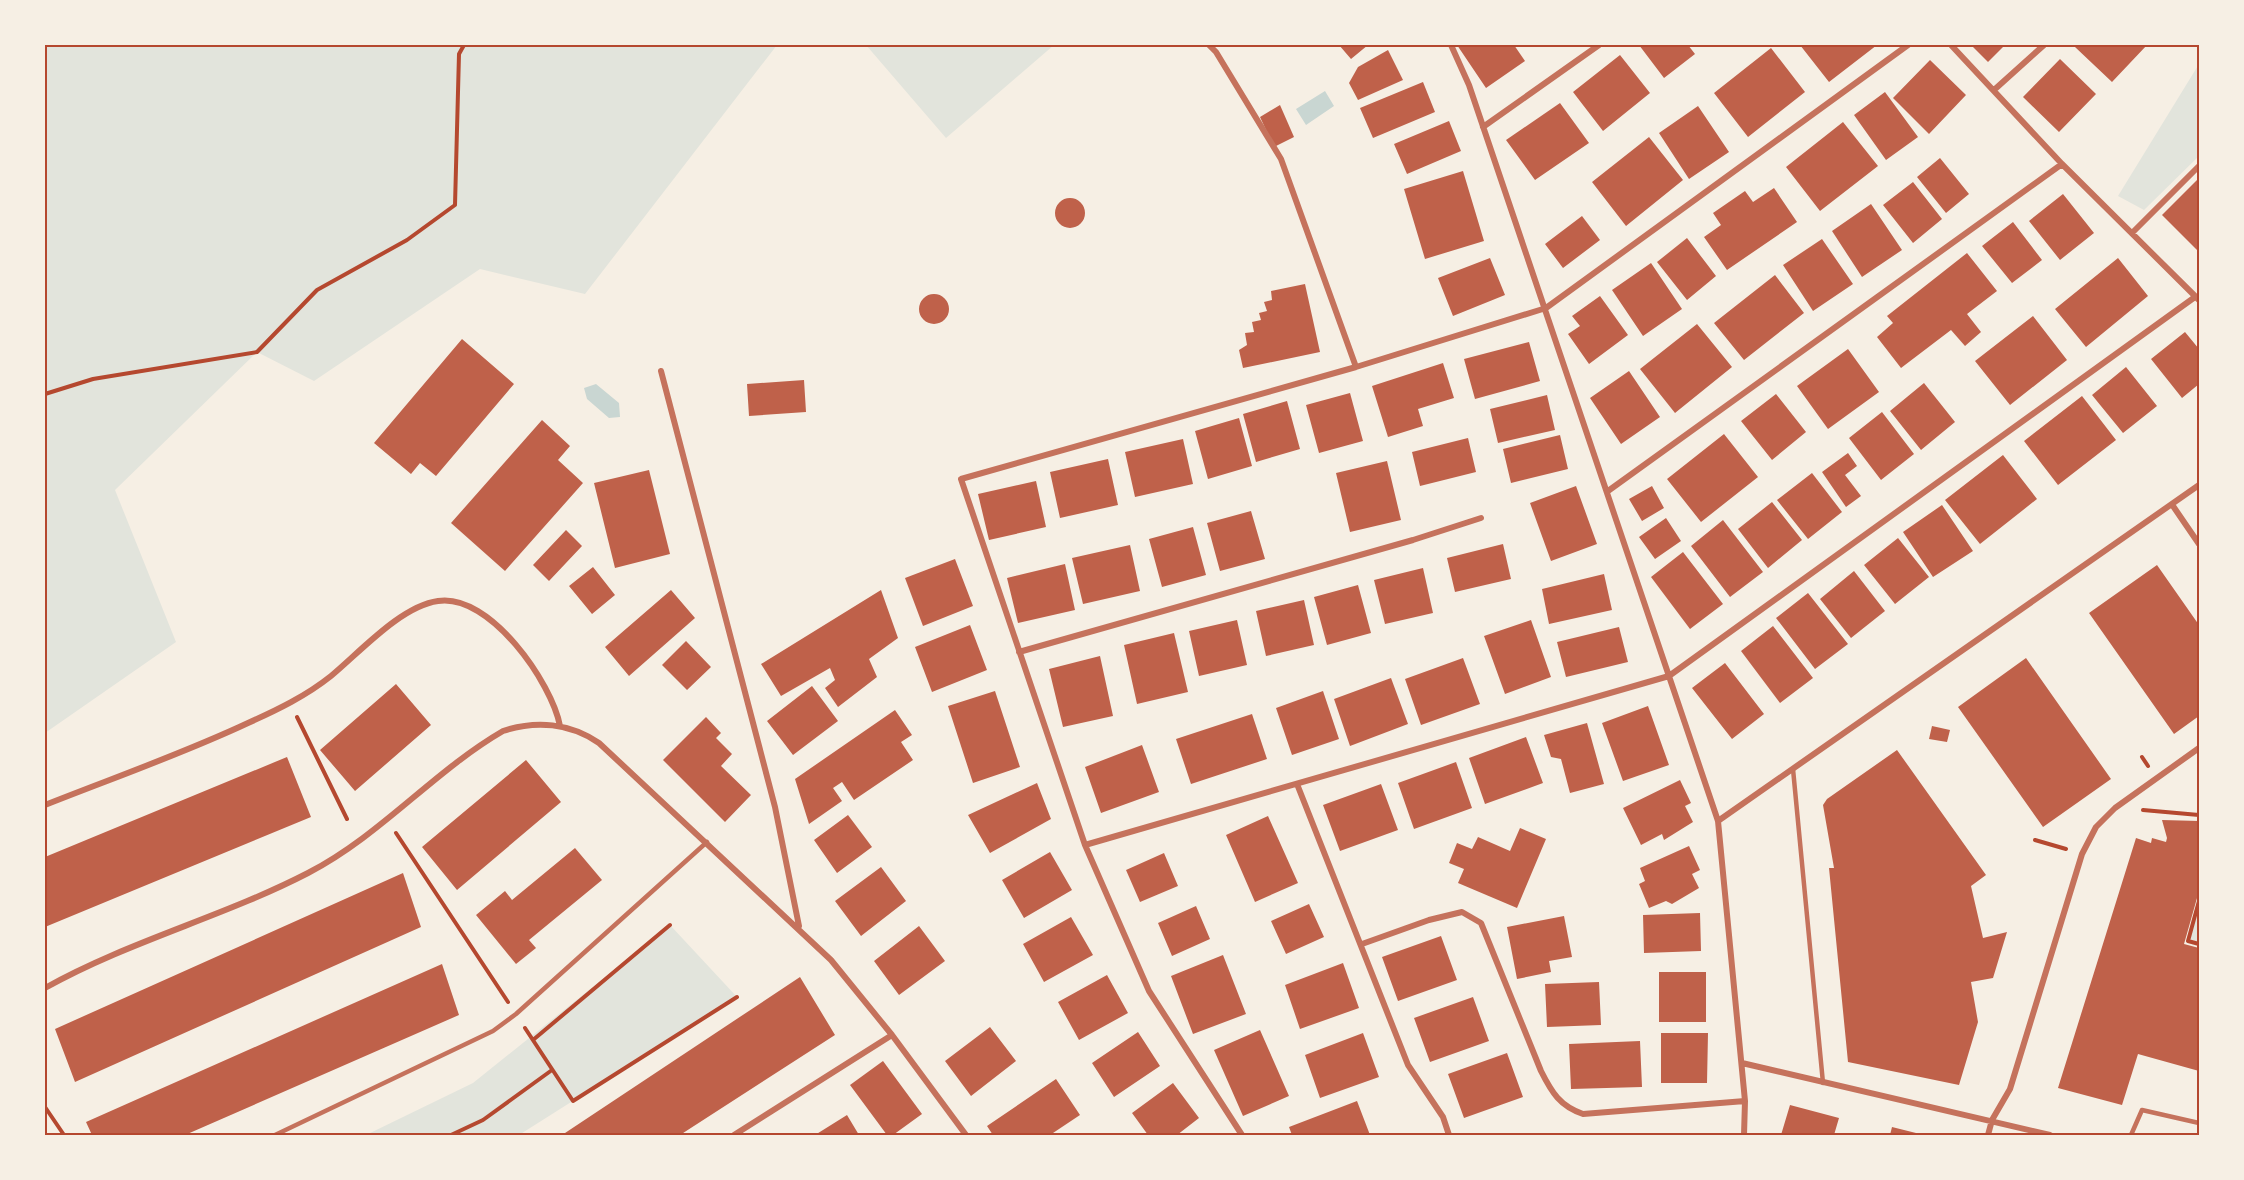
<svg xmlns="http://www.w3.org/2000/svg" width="2244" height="1180" font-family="Jost,sans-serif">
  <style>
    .green { fill: #e2e4dc }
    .water { fill: #c9d6d2 }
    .building { fill: #bf614a }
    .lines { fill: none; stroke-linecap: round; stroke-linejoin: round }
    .path { stroke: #b5482f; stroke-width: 4 }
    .service { stroke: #c5725c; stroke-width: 4.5 }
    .minor { stroke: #c5725c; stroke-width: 6 }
    .neatline { fill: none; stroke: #b5482f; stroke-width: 2 }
  </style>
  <rect width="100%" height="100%" fill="#f6efe4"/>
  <path class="green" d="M45,45H777L585,294L480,269L314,381L257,352L115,490L176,642L45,733Z
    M866,45H1054L946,138Z
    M2199,64V156L2144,210L2118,196Z
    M2199,908V942L2190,939Z
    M670,925L737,997L519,1135H366L473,1083Z"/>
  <path class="water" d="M1325,91L1334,106L1306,125L1296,109Z
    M596,384L619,403L620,417L609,418L587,399L584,388Z"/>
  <path class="building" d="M1339,45H1368L1351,59Z
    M1457,45H1514L1525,61L1486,88Z
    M1639,45H1688L1695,54L1664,78Z
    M1800,45H1877L1829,82Z
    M1971,45H2005L1988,62Z
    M2077,45H2147L2112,82L2075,47Z
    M1771,48L1805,92L1748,137L1714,93Z
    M1388,50L1403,80L1358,100L1349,83L1358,67Z
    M1620,55L1650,93L1603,131L1573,92Z
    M2060,59L2096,94L2059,132L2023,97Z
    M1930,60L1966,95L1929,134L1893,98Z
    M1423,82L1435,112L1373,138L1360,108Z
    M1885,92L1918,137L1886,160L1854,115Z
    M1560,103L1589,143L1535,180L1506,140Z
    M1280,105L1294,137L1274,147L1260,117Z
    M1698,106L1729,152L1689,179L1659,133Z
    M1449,121L1461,151L1407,174L1394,144Z
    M1843,122L1878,166L1820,211L1786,167Z
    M1649,137L1683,180L1626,226L1592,182Z
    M1940,158L1969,194L1946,213L1917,177Z
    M1463,171L1484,241L1425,259L1404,189Z
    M2199,178V252L2162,215Z
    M1913,182L1942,219L1913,243L1883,205Z
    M1774,188L1797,222L1727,270L1704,237L1721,225L1713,213L1745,191L1753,202Z
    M2063,194L2094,233L2060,260L2029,221Z
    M1055 213a15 15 0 1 1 30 0a15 15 0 1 1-30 0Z
    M1871,204L1902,250L1862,277L1832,231Z
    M1582,216L1600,240L1563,268L1545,244Z
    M2013,222L2042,260L2012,283L1982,246Z
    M1687,238L1716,276L1687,300L1657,262Z
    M1822,239L1853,284L1813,311L1783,265Z
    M1967,253L1997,291L1967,314L1981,332L1965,346L1951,330L1901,368L1877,337L1893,323L1887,316Z
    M1490,258L1505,295L1453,316L1438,278Z
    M2118,258L2148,296L2086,347L2055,309Z
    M1651,263L1682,309L1643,336L1612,290Z
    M1775,275L1804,313L1744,360L1714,323Z
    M1305,284L1320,352L1243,368L1239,350L1247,345L1245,333L1254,332L1252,322L1261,320L1259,313L1267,311L1264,302L1272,300L1271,291Z
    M919 309a15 15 0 1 1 30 0a15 15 0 1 1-30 0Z
    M1600,296L1628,335L1589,364L1568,334L1580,326L1572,316Z
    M2033,316L2067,360L2010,405L1975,361Z
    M1697,324L1732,367L1675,413L1640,369Z
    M2185,332L2199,349V384L2182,398L2151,359Z
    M462,339L514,384L436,476L420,463L411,474L374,443Z
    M1529,342L1540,381L1475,399L1464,359Z
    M1848,349L1879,392L1828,429L1797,386Z
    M1443,363L1454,398L1418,409L1423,426L1388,437L1372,386Z
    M2126,367L2157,406L2123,433L2092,395Z
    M1629,371L1660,417L1621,444L1590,398Z
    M804,380L806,412L749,416L747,384Z
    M1924,383L1955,422L1921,450L1890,411Z
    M1350,393L1363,441L1319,453L1306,405Z
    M1776,394L1806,432L1772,460L1741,421Z
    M1547,395L1555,430L1498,443L1490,409Z
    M2082,396L2116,440L2058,485L2024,441Z
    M1287,401L1300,449L1256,462L1243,414Z
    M1882,412L1914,454L1881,480L1849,438Z
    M1239,418L1252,466L1208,479L1195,431Z
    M542,420L570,446L558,460L583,483L505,571L451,523Z
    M1724,434L1758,477L1701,522L1667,479Z
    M1560,435L1568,469L1511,483L1503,449Z
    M1468,438L1476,472L1420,486L1412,452Z
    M1183,439L1193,484L1135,497L1125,452Z
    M1848,453L1857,466L1845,475L1861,496L1846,507L1822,472Z
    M2003,455L2037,499L1980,544L1945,500Z
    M1108,459L1118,505L1060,518L1050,472Z
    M1387,461L1401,520L1350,532L1336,473Z
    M649,470L670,554L615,568L594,483Z
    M1812,473L1842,512L1808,539L1777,500Z
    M1036,481L1046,527L989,540L978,494Z
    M1576,486L1597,544L1551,561L1530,503Z
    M1652,486L1664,508L1642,521L1629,499Z
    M1772,502L1802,540L1768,568L1738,529Z
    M1942,505L1973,551L1933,577L1903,532Z
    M1251,511L1265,559L1220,571L1207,523Z
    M1666,518L1681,541L1655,559L1639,537Z
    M1723,520L1763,572L1730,597L1691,546Z
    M1193,527L1206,575L1162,587L1149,539Z
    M566,530L582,546L549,581L533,565Z
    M1898,538L1929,577L1895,604L1864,565Z
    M1503,544L1511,579L1455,592L1447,558Z
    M1130,545L1140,591L1083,604L1072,558Z
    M1683,552L1723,604L1690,629L1651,577Z
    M955,559L973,606L923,626L905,578Z
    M1065,564L1075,610L1018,623L1007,578Z
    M2157,565L2199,625V716L2174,734L2089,613Z
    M593,567L615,595L592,614L569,586Z
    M1423,568L1433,613L1385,624L1374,580Z
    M1854,571L1885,611L1851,638L1820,599Z
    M1604,574L1612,610L1549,624L1542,589Z
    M1358,585L1371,633L1327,645L1314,597Z
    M671,590L695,618L629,676L605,647Z
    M881,590L898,638L869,659L877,677L838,707L825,688L835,680L830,668L781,696L761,664Z
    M1808,593L1848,644L1815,669L1776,618Z
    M1304,600L1314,645L1266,656L1256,611Z
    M1237,620L1247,665L1199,676L1189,631Z
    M1531,620L1551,677L1505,694L1484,636Z
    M970,625L987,670L932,692L915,647Z
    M1773,626L1813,678L1780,703L1741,651Z
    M1619,627L1628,662L1566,677L1557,642Z
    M1174,633L1188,692L1137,704L1124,645Z
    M686,641L711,667L687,690L662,665Z
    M1100,656L1113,716L1063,727L1049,669Z
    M1463,658L1480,704L1421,725L1405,679Z
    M2026,658L2111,779L2043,827L1958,707Z
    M1725,663L1764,714L1732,739L1692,688Z
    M1391,678L1408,724L1350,746L1334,699Z
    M396,684L431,725L355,791L320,750Z
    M812,686L838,721L793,755L767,721Z
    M995,691L1020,767L973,783L948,706Z
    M1323,691L1339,739L1292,755L1276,708Z
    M1648,706L1669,765L1623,781L1602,723Z
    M895,710L912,735L901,742L913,760L854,800L842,782L833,788L842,801L809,824L795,779Z
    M1252,714L1267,759L1191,784L1176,739Z
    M706,717L721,733L716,738L732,754L721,766L751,795L725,822L663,760Z
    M1587,723L1604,784L1570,793L1561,759L1551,757L1544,735Z
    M1932,726L1950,730L1947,742L1929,739Z
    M1526,737L1543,783L1485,804L1469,758Z
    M1142,745L1159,792L1101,813L1085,767Z
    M1897,750L1986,875L1971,886L1983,938L2007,932L1993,978L1971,982L1978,1022L1959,1085L1848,1062L1829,868H1834L1823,805L1827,799Z
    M287,757L311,817L45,927V857Z
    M526,760L561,802L457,890L422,847Z
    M1456,762L1472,808L1414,829L1398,783Z
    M1680,780L1691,803L1685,806L1693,822L1664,840L1662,834L1641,845L1623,808Z
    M1037,783L1051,819L990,853L968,815Z
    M1381,784L1398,830L1340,851L1323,805Z
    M848,815L872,847L837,873L814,840Z
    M1268,816L1298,883L1255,902L1226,835Z
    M2162,820L2199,821V891L2184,944L2199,948V1071L2138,1054L2122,1105L2058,1088L2136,838L2151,843L2152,838L2166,842L2167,838Z
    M1520,828L1546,839L1517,908L1458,883L1464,869L1449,863L1457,843L1472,849L1478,837L1510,851Z
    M1689,846L1700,870L1692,874L1699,888L1672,904L1666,901L1649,908L1639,884L1645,881L1640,868Z
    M575,848L602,880L529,940L536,948L516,964L476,915L505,891L512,900Z
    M1050,852L1072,890L1024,918L1002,880Z
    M1164,853L1178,886L1140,902L1126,870Z
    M881,867L906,901L861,936L835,901Z
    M403,873L421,927L75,1082L55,1029Z
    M1309,904L1324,937L1286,954L1271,921Z
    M1196,906L1210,939L1172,956L1158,923Z
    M1700,913L1701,951L1644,953L1643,915Z
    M1564,916L1572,957L1549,961L1551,972L1517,979L1507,927Z
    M1071,917L1093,955L1044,982L1023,944Z
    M919,926L945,961L899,995L874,961Z
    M1441,936L1457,980L1398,1001L1382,957Z
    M1223,955L1246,1014L1193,1034L1171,976Z
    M1343,963L1359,1008L1300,1029L1285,985Z
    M442,964L459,1015L185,1135H92L86,1122Z
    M1659,972H1706V1022H1659Z
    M1107,975L1128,1013L1079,1040L1058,1002Z
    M800,977L835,1035L680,1135H562Z
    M1599,982L1601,1025L1547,1027L1545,984Z
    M1473,997L1489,1041L1430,1062L1414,1018Z
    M990,1027L1016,1061L971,1096L945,1061Z
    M1260,1030L1289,1096L1243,1116L1214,1050Z
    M1138,1032L1160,1066L1114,1097L1092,1063Z
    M1363,1033L1379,1077L1320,1098L1305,1055Z
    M1661,1033H1708L1707,1083H1661Z
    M1640,1041L1642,1087L1571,1089L1569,1044Z
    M1507,1053L1523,1097L1464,1118L1448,1074Z
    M883,1061L922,1114L893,1135H887L850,1085Z
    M1056,1079L1080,1115L1050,1135H993L987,1126Z
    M1173,1083L1199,1118L1177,1135H1148L1132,1113Z
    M1357,1101L1370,1135H1292L1289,1127Z
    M1790,1105L1839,1118L1834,1135H1781Z
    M847,1115L859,1135H815Z
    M1892,1127L1920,1134V1135H1890Z"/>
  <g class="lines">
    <path class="path" d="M45,394L93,379L257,352L317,290L407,240L455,205L459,54L464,45
      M297,717L347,819
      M2142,757L2148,766
      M2143,810L2199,815
      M396,833L508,1002
      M2035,840L2066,849
      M2199,901L2188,941L2199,944
      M525,1028L573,1101L737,997
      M533,1040L670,925
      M45,1107L64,1135
      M451,1135L483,1120L552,1070"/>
    <path class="service" d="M1793,769L1823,1083
      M275,1135L493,1031L516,1014L707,842
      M2131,1135L2142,1110L2199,1123"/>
    <path class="minor" d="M1209,45L1216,52L1281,159L1356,367
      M1451,45L1469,85L1718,821L1745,1101L1744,1135
      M1951,45L2062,164L2199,300
      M1994,90L2044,45
      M1483,127L1599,45
      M2132,233L2199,166
      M661,371L775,807L799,926
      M1608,491L2062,164
      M2173,506L2199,544
      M1019,652L1413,540L1481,518
      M1297,784L1408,1065L1443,1117L1449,1135
      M45,805C113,778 182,754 248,723C277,710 306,696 331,676C360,652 401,606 438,601C490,593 552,683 560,726
      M1718,821L2199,485
      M1085,845L1669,676L2195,297
      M1362,944L1429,920L1462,912L1481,923L1541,1071C1552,1093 1560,1106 1583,1114L1745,1101
      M45,988C129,941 223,917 308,873C380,836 434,771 503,731C536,720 570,723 599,743L831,960L892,1035L966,1135
      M1742,1063L2050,1135
      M734,1135L892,1035
      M1242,1135L1149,991L1085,845L961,479L1356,367L1546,308L1908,45
      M1988,1135L1992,1120L2010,1089L2082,854L2096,827L2115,808L2199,748"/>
  </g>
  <rect width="2244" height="1180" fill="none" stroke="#f6efe4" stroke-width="93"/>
  <rect x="46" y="46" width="2152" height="1088" class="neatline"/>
</svg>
